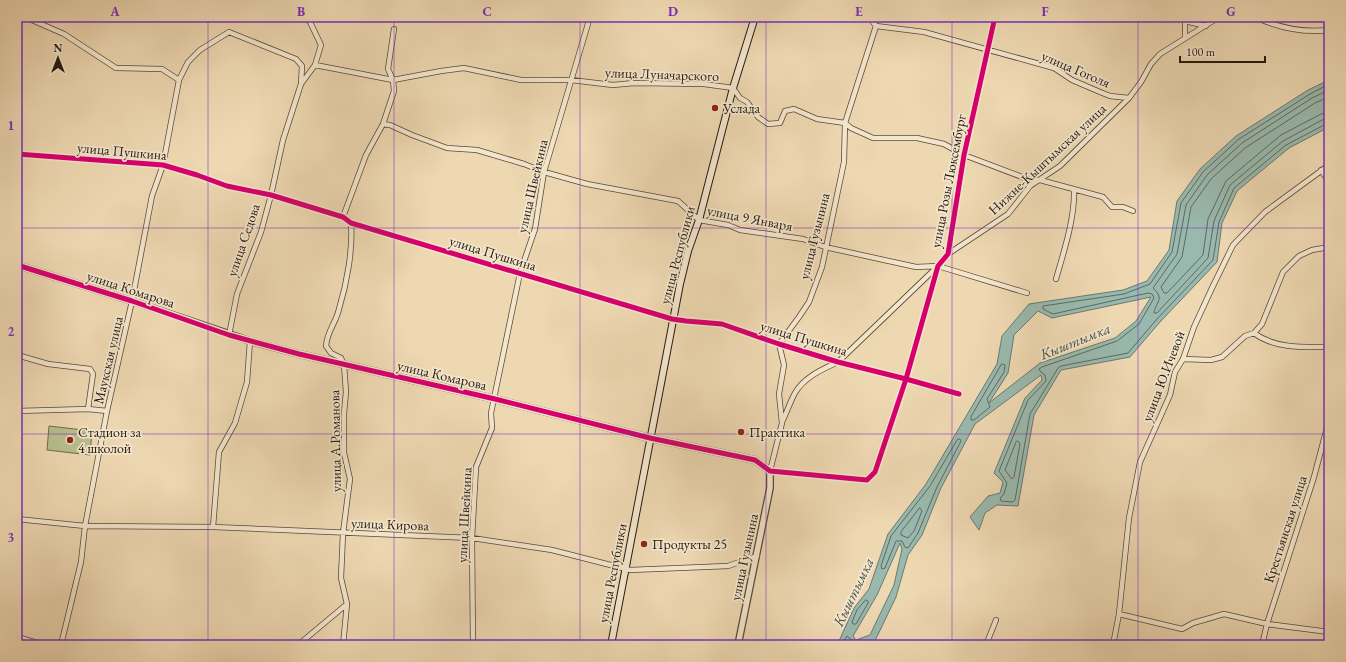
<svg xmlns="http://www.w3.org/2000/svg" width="1346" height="662" font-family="'EB Garamond',serif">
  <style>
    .green { fill: #b8bf8d; stroke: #6e6c4e }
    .water { fill: #99b9ae; stroke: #6a796f; fill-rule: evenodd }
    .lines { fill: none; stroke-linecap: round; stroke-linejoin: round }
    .shore { stroke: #5e695f; stroke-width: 1 }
    .minor-casing { stroke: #564938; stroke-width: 6 }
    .tertiary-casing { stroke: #564938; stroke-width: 8 }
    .secondary-casing { stroke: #231910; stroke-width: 8 }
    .minor { stroke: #f4e6cd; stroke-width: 4.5 }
    .tertiary { stroke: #f4e6cd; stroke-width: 5.5 }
    .secondary { stroke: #f4e6cd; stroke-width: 6 }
    .cycleway-casing { stroke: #f4e6cd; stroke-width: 8 }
    .cycleway { stroke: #d6006c; stroke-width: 5 }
    .grid { fill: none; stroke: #7b2cbf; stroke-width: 1; stroke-opacity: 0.55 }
    .poi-dot { fill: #8f2418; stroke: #f4e6cd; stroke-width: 1.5 }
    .labels { text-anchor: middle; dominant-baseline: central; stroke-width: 3.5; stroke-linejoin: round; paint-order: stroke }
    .street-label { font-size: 14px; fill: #231910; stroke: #f4e6cd }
    .poi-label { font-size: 14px; fill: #231910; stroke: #f4e6cd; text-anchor: start }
    .water-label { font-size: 15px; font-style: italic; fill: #4c5147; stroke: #f4e6cd }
    .neatline { fill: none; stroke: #7b2cbf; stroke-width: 1.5 }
    .grid-label { font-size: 13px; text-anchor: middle; font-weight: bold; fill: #7b2cbf }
  </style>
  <rect width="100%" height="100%" fill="#eed8b2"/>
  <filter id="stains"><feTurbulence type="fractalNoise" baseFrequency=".005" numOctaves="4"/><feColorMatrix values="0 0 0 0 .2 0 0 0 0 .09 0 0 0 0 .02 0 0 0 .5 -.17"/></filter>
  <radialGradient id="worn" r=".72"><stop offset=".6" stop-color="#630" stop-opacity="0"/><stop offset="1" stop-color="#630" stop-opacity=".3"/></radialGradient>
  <path class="green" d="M49,426L92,431L90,455L47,450Z"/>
  <path class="water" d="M1329,80V127L1289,148L1237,191L1222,223L1217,262L1160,322L1130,357L1061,370L1034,415L1018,506L997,505L985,513L979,530L970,517L988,496L1000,493L1003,482L994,473L1025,398L1042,380L1041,375L975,424L941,488L922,535L908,555L896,597L873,645H835L839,641L854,608L869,589L888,534L926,484L997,364L1002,336L1029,304L1123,290L1147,281L1169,250L1177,201L1200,169L1236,136L1308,90ZM1151,297L1136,321L1115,338L1040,363L989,403L1008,373L1014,335L1038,311L1052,318ZM900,543L902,549L894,585L870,635L856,640L853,636L877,595Z"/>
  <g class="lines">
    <path class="shore" d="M1329,84L1310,94L1239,139L1203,172L1181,203L1172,252L1150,284L1124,294L1043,306V309L1053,314L1148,293L1152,294L1154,298L1139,324L1117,341L1042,367L1039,369L1040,371L1045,375L1046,381L1028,400L999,471L1007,483L1004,494L1000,498L1001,501L1013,502L1015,500L1030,414L1058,368L1061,366L1128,353L1157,319L1213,260L1219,222L1234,188L1286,145L1326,124H1329
      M1329,90L1312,98L1242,143L1207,175L1186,205L1177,254L1153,288C1155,290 1158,293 1159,296C1160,303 1154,307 1154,313H1157L1208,258L1214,221L1230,185L1283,141L1324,119H1329
      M1329,97L1315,103L1245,148L1211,179L1191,207L1182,257L1161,287L1164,293H1167L1203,255L1208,219L1226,181L1281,135L1321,114L1329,113
      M1002,364L1005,365L1004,372L987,399L990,407L974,420H971V417Z
      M958,439H960L961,441L937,487L918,533L908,548L905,547L902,541H896L885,568L882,569L881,566L891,536L930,486Z
      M1018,441L1020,444L1014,477L1012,479L1005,470L1016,442Z
      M920,508L922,511L914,531L908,538L901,535V532Z
      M866,600L868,601V603L856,624H853L852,622L857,610Z
      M841,645L847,636L855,643L868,640L869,641V645"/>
    <defs>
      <path id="minor" d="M25,17L64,34L116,68L162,69L179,80
        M869,17L876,26L845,123L844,162L822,267L809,302L799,317L779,344L784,365L779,394L782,423L770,471L867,480L875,472L906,379L938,266L948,254L964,155L995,17
        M1183,17L1185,21V38
        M1255,17C1279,28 1303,33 1329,30
        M1185,21L1206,26
        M876,26L924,32L1054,68L1072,80L1100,92L1110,96L1129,98
        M315,65L393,80L441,71L464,68L521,80H571L613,85L634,83L704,84L733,88L740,98L747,102L758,117L768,124L780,123L785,111L794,109L817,119L845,123L851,128L873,138H917L944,144L964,155L1030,180H1040L1103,197L1112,207H1123L1133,211
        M383,124L390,125L412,135L447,148L477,150L524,164L544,172L587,184L678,201L699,220L728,225L740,230L803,239L825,247L916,267L938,266L1027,293
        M17,154L163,165L197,175L227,186L271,195L343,217L351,223L672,319L686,321L722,324L779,344L838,362L906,379L959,394
        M1321,170L1329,182
        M343,217L366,155L383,124L394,91L393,80L388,69L394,29
        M948,254L1008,214L1030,186L1060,166L1129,98L1141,82L1151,64L1160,54L1219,17
        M1056,279C1064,251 1075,218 1074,189
        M1254,333C1275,349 1304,347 1329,347
        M229,335L237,294L261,232L271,195L283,140L301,84L315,65L321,45L310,22L304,17
        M17,355L48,364L90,369L93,374L88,409
        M1183,359L1211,360L1222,357L1245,336L1254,333L1262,324L1283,272L1299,256L1312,250L1329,247
        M17,411L88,409L107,411
        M782,422C787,412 790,402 795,393C804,377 823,369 838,362L937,267
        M17,519L85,526L213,527L472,538L552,550L630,570L728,566L757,556
        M213,527L219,452L235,423L247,382L250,341
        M1119,614L1182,629L1193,623L1224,614L1267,624L1329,632
        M17,637L44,645
        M61,645L81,562L85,526L107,411L132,301L152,196L163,165L179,80L188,62L200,50L229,32L296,59L302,66L301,84
        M298,645L347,604
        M343,645L347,604L341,578L343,533L350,479L344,453V413L346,392L344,365L341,358L331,353L326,346C327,331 336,323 339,309C347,283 353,249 351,223
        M473,645L472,538L476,467L492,428L491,413L520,273L535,229L544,172L590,17
        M986,645L996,620
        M1113,645L1119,614L1129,518L1140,462L1162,413L1170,395L1175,372L1183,359L1194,327L1212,288L1233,245L1265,212L1329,165
        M1262,645L1267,624L1314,477L1329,420"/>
      <path id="tertiary" d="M17,265L132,301L250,341L299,354L495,399L650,438L755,460L770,471V488L738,645"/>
      <path id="secondary" d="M611,645L680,284L688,251L699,220L733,88L755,17"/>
    </defs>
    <use href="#minor" class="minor-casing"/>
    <use href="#tertiary" class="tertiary-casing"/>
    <use href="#secondary" class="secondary-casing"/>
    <use href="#minor" class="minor"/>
    <use href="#tertiary" class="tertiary"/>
    <use href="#secondary" class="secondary"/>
    <defs>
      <path id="cycleway" d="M17,154L163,165L197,175L227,186L271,195L343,217L351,223L672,319L686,321L722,324L779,344L838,362L906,379L959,394
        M17,265L132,301L229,335L299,354L495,399L650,438L755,460L770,471L867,480L875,472L906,379L938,266L948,254L964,155L995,17"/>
    </defs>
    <use href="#cycleway" class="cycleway-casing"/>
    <use href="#cycleway" class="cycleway"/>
  </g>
  <path class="grid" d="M208,17V645M394,17V645M580,17V645M766,17V645M952,17V645M1138,17V645M17,228H1329M17,434H1329"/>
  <g class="poi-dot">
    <circle cx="715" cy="108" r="4"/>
    <circle cx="741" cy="432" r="4"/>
    <circle cx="70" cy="440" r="4"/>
    <circle cx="644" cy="544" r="4"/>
  </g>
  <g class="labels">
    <g class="street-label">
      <text transform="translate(1076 69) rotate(23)">улица Гоголя</text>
      <text transform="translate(662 74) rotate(2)">улица Луначарского</text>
      <text transform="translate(122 151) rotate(5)">улица Пушкина</text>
      <text transform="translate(1047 159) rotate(-43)">Нижне-Кыштымская улица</text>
      <text transform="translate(948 181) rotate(-79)">улица Розы Люксембург</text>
      <text transform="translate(532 186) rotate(-77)">улица Швейкина</text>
      <text transform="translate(750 218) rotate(11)">улица 9 Января</text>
      <text transform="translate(814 236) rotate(-76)">улица Гузынина</text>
      <text transform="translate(243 240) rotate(-71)">улица Седова</text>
      <text transform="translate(493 253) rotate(17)">улица Пушкина</text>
      <text transform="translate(677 255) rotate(-75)">улица Республики</text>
      <text transform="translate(131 289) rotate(18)">улица Комарова</text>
      <text transform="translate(804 338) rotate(17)">улица Пушкина</text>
      <text transform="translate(108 360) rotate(-77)">Маукская улица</text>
      <text transform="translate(442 375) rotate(13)">улица Комарова</text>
      <text transform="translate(1163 376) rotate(-69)">улица Ю.Ичевой</text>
      <text transform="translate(335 441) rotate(-91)">улица А.Романова</text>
      <text transform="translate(464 515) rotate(-87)">улица Швейкина</text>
      <text transform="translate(390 524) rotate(2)">улица Кирова</text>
      <text transform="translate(1285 529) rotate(-72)">Крестьянская улица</text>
      <text transform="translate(744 557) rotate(-78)">улица Гузынина</text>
      <text transform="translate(612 573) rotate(-79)">улица Республики</text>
    </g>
    <g class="poi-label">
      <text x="723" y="108">Услада</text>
      <text x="78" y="432">Стадион за<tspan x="78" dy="16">4 школой</tspan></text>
      <text x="749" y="432">Практика</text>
      <text x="652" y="544">Продукты 25</text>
    </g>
    <g class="water-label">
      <text transform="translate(1075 341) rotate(-22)">Кыштымка</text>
      <text transform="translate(853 592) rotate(-64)">Кыштымка</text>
    </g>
  </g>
  <rect width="1346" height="662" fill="none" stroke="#eed8b2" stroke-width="44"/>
  <g transform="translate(58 58)" stroke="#f4e6cd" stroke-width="3" paint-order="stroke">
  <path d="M0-3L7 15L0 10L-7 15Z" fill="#231910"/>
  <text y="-6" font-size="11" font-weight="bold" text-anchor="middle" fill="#231910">N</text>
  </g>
  <path d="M1180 56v6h85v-6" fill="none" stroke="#231910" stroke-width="2"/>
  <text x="1186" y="56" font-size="12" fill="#231910" stroke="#f4e6cd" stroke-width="3" paint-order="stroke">100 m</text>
  <rect x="22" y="22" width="1302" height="618" class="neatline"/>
  <g class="grid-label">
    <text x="115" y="16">A</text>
    <text x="301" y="16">B</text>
    <text x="487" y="16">C</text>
    <text x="673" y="16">D</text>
    <text x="859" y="16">E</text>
    <text x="1045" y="16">F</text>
    <text x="1231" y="16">G</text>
    <text x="11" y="130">1</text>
    <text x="11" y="336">2</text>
    <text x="11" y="542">3</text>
  </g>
  <rect width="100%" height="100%" filter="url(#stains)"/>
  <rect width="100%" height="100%" fill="url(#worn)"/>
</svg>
